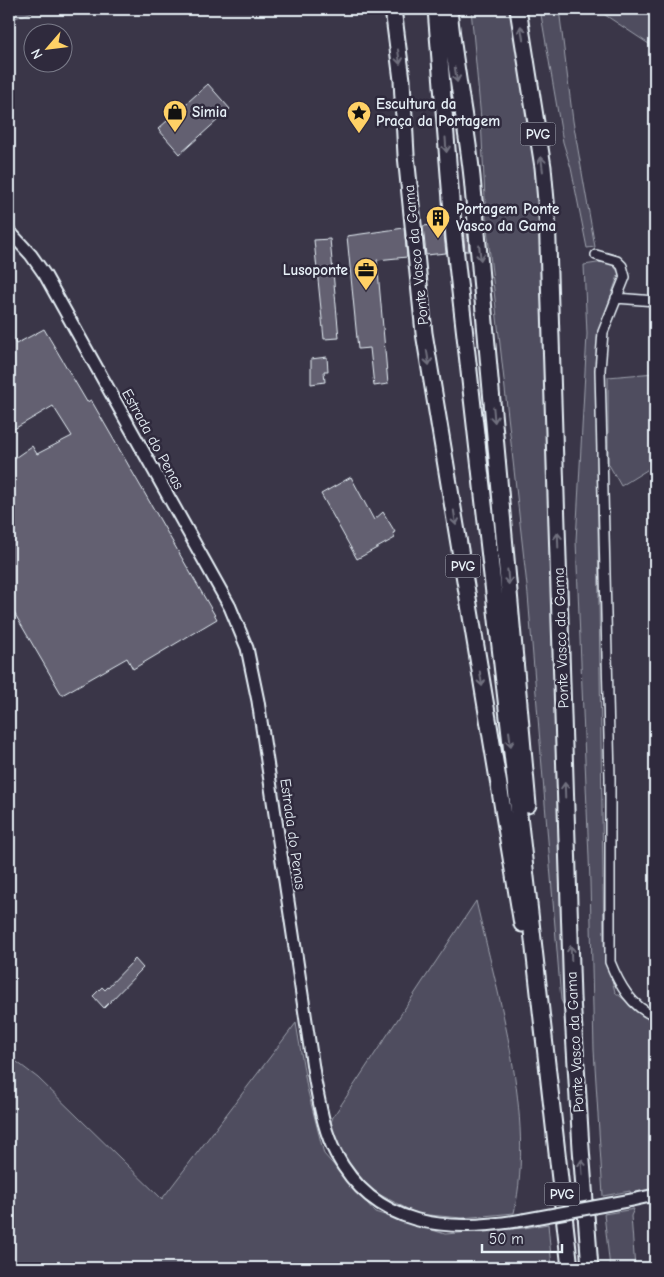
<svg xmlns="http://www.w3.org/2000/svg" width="664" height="1277" font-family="'Comic Neue',sans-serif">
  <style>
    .green { fill: #504e5f; stroke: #9ca0ac }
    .building { fill: #636171; stroke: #e8f1f8 }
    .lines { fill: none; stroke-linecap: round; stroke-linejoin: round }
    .street-casing { stroke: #e8f1f8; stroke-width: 12 }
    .secondary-casing { stroke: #e8f1f8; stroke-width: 15 }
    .highway-casing { stroke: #e8f1f8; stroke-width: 19 }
    .street { stroke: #2f2a3d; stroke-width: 9 }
    .secondary { stroke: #2f2a3d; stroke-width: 11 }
    .highway { stroke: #2f2a3d; stroke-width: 15 }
    .secondary-bridge-casing { stroke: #e8f1f8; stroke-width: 15; stroke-linecap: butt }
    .secondary-bridge { stroke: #2f2a3d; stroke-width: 11 }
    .oneway { stroke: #70707e }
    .labels { text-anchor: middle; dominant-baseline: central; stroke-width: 5; stroke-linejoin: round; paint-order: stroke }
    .shield { fill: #2f2a3d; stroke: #b0b5c0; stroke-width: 1 }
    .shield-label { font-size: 14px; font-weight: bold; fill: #e8f1f8 }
    .poi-label { font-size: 15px; font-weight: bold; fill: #e8f1f8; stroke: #2f2a3d; text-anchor: start }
    .street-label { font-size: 15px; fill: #e8f1f8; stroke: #2f2a3d }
  </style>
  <rect width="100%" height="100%" fill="#3a3648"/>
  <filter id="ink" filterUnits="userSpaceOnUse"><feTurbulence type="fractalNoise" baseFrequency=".02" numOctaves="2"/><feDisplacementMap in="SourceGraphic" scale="10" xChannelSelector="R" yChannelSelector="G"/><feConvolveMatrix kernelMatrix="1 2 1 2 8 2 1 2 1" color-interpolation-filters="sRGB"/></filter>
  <g filter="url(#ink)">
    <path class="green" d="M9,9H42L9,20Z
      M471,9H511L536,160L548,317L565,1008L561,1000L528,595L486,219L481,119Z
      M540,9H559L573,121L595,247L587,248L571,168L563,142Z
      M596,9H655V48Z
      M610,261L619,273L599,330L596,392L604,947L615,992L655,1025V1195L632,1200L630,1191L603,1196L594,1050L590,882L576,541L587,334L584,265Z
      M649,301H655V465L621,486L608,463V377L655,373Z
      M476,901C498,996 536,1117 514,1213L462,1218L417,1214L371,1190L341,1153L330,1125L333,1117Z
      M296,1023L307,1088L324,1154L375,1212L445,1234L524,1228L548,1224L552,1268H9V1056L38,1078L162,1199Z
      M634,1209L631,1216L635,1268H610L604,1214Z"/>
    <path class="building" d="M208,84L230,109L180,154L158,129Z
      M467,221L469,251H465L462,222Z
      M443,224L446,253L426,255L423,226Z
      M404,228L407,257L377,260L388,384L374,386L370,348L358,349L347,236Z
      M330,239L339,338L324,339L314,240Z
      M44,329L87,402L91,400L217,619L133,669L127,658L62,695L9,604V462L32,446L37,454L72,436L53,406L9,432V332L16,344Z
      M327,357L328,371H324L325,382L311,384V359Z
      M351,477L374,520L383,512L395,532L393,533L395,538L357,559L321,494Z
      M135,959L143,968L104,1008L93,996L102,987L105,990Z"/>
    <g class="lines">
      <defs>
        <path id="street" d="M9,245L14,235
          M596,255L617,261L622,266L625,277L603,332L600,370L610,778V962C619,984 631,1007 655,1016
          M616,298L655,301"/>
        <path id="secondary" d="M9,231L31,255L45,275L230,607L247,648L258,701L315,1081C320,1106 324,1131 336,1154C375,1228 449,1233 523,1220
          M632,1200L655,1195"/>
        <path id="highway" d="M393,9L402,80L406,155L424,333L522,924
          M436,9L454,238L570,1268
          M449,9C454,65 466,120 472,177L528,805
          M518,9L543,167L547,212L572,998L581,1148L590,1268"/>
      </defs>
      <use href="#street" class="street-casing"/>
      <use href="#secondary" class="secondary-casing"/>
      <use href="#highway" class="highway-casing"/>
      <use href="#street" class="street"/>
      <use href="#secondary" class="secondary"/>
      <use href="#highway" class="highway"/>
      <defs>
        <path id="secondary-bridge" d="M523,1220L632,1200"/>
      </defs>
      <use href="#secondary-bridge" class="secondary-bridge-casing"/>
      <use href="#secondary-bridge" class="secondary-bridge"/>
    </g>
    <defs><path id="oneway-shaft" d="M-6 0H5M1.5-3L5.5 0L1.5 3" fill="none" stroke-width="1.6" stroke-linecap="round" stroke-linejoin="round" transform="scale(1.25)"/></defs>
    <g class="oneway">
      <use href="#oneway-shaft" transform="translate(522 33) rotate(-100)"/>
      <use href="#oneway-shaft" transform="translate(399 57) rotate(82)"/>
      <use href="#oneway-shaft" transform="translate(456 75) rotate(81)"/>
      <use href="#oneway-shaft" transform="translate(446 145) rotate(86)"/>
      <use href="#oneway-shaft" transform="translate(542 164) rotate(-97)"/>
      <use href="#oneway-shaft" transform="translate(480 253) rotate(84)"/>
      <use href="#oneway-shaft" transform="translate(428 358) rotate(81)"/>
      <use href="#oneway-shaft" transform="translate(494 415) rotate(85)"/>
      <use href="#oneway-shaft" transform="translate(455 518) rotate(81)"/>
      <use href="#oneway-shaft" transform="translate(558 540) rotate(-92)"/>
      <use href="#oneway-shaft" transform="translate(508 577) rotate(85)"/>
      <use href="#oneway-shaft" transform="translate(481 679) rotate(81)"/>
      <use href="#oneway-shaft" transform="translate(510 739) rotate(83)"/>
      <use href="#oneway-shaft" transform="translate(565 790) rotate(-92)"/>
      <use href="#oneway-shaft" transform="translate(571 953) rotate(-92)"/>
      <use href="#oneway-shaft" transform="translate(582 1167) rotate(-94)"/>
    </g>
  </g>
  <defs>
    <symbol id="shop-pin" viewBox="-11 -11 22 30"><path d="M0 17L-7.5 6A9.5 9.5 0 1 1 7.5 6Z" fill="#ffd166" stroke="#2f2a3d"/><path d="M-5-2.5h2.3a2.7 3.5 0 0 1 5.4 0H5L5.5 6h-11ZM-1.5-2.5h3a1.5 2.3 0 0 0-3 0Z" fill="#111"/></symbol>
    <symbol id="sight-pin" viewBox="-11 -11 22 30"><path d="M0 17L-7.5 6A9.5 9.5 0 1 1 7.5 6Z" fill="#ffd166" stroke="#2f2a3d"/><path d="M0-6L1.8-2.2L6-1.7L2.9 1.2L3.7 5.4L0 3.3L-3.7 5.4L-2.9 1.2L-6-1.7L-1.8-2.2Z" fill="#111"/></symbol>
    <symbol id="building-pin" viewBox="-11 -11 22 30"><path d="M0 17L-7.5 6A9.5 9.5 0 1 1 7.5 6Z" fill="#ffd166" stroke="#2f2a3d"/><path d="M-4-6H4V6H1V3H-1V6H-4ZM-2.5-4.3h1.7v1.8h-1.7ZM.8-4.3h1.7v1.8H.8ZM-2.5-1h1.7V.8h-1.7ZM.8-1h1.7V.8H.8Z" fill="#111"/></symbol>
    <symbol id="office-pin" viewBox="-11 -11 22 30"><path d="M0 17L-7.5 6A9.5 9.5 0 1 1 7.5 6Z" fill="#ffd166" stroke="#2f2a3d"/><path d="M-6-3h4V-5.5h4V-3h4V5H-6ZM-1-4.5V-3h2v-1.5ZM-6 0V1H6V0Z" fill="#111"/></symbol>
  </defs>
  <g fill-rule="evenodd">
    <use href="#shop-pin" x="161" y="98" width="28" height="38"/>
    <use href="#sight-pin" x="345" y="99" width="28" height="38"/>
    <use href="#building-pin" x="424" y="204" width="28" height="38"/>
    <use href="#office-pin" x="352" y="256" width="28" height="38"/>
  </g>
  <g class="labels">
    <g class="shield">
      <rect x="520.5" y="122.5" width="35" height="23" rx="4"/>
      <rect x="445.5" y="554.5" width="35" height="23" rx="4"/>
      <rect x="544.5" y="1182.5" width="35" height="23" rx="4"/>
    </g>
    <g class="shield-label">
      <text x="538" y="134">PVG</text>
      <text x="463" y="566">PVG</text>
      <text x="562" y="1194">PVG</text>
    </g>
    <g class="poi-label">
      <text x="376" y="104">Escultura da<tspan x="376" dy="17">Praça da Portagem</tspan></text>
      <text x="192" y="112">Simia</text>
      <text x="456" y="209">Portagem Ponte<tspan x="456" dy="17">Vasco da Gama</tspan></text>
      <text x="348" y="270" text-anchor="end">Lusoponte</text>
    </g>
    <g class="street-label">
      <text transform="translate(416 255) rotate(-96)">Ponte Vasco da Gama</text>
      <text transform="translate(153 439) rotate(61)">Estrada do Penas</text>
      <text transform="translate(561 638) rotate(-92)">Ponte Vasco da Gama</text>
      <text transform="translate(293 834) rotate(82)">Estrada do Penas</text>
      <text transform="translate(575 1042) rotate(-93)">Ponte Vasco da Gama</text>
    </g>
  </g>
  <rect width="664" height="1277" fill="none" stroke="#2f2a3d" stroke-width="30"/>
  <rect x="15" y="15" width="634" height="1247" fill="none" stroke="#e8f1f8" stroke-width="2" filter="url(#ink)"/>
  <g transform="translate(48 48) rotate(242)"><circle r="24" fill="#2f2a3d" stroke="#797a88"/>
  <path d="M0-4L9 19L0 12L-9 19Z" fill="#ffd166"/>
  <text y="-8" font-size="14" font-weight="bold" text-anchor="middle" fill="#e8f1f8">N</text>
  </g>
  <path d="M482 1244v8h80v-8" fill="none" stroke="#e8f1f8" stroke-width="2.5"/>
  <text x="489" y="1244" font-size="15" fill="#e8f1f8" stroke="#2f2a3d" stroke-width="4" paint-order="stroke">50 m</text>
</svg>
